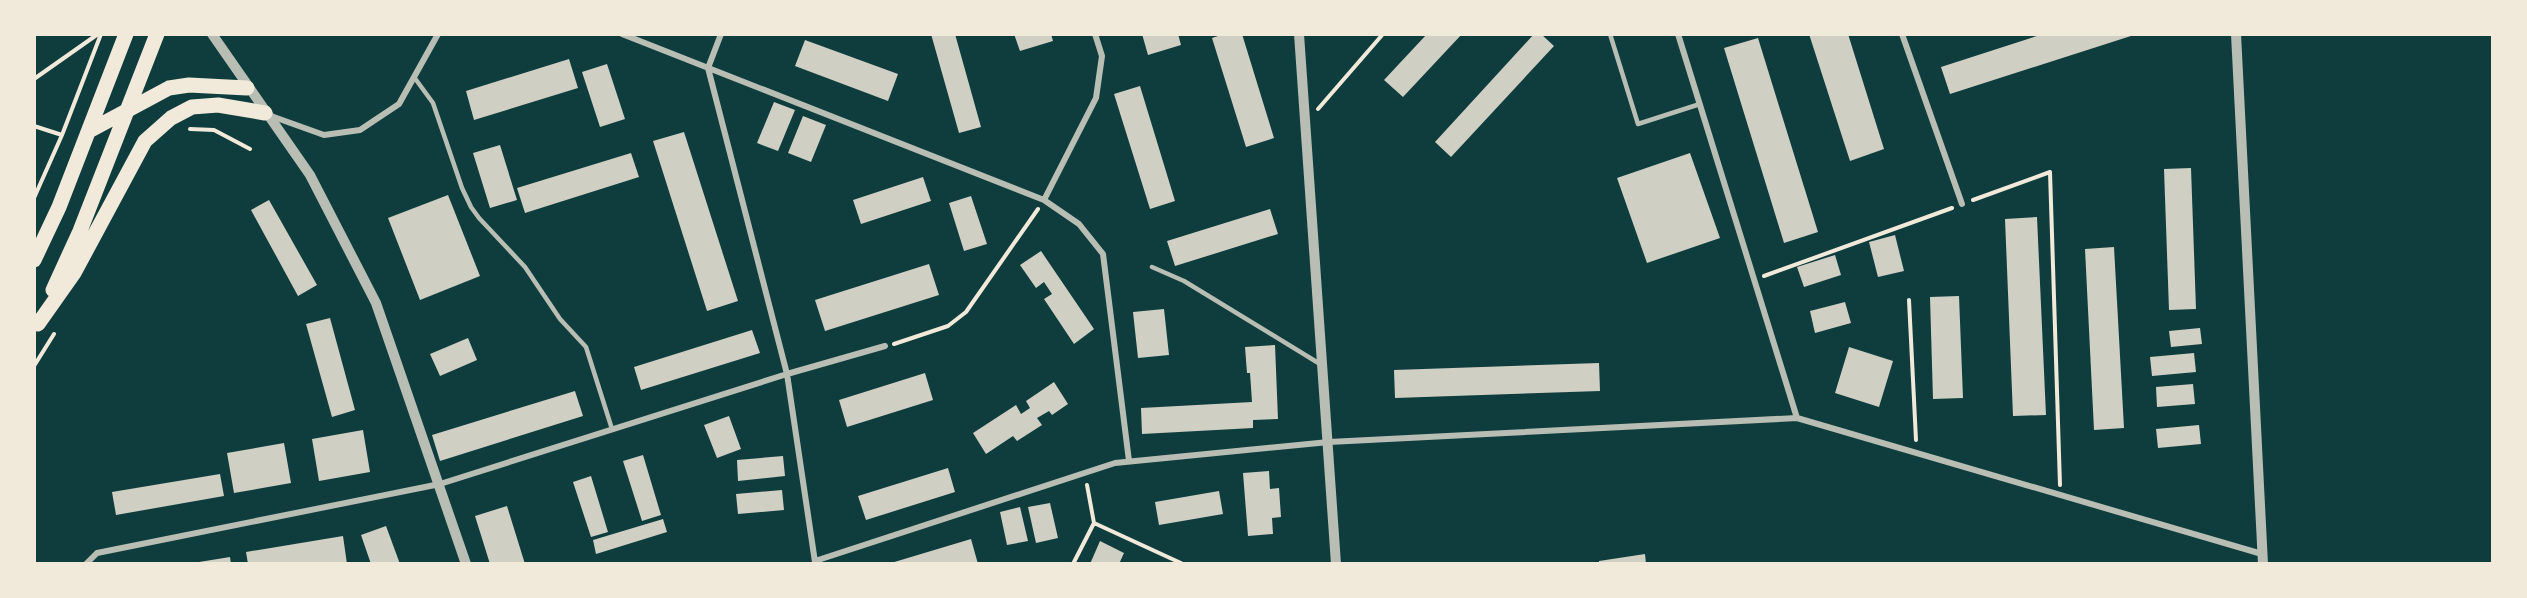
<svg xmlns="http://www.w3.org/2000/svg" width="2527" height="598" font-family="'Work Sans',sans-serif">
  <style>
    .building { fill: #cfcfc3 }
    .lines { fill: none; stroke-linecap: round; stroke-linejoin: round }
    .path { stroke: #f1e9da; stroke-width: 4 }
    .service { stroke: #b8beb3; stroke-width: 4.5 }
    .minor { stroke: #b8beb3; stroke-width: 6 }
    .tertiary { stroke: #b8beb3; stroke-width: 10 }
    .primary { stroke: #f1e9da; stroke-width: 15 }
  </style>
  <rect width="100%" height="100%" fill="#0f3d3e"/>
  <path class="building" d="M931,34H955L981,127L959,133Z
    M1014,34H1051L1053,41L1020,51Z
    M1142,34H1178L1181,45L1148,55Z
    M1224,34H1242L1274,138L1246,147L1212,38Z
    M1427,34H1462L1403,97L1384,80Z
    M1534,34H1541L1554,46L1451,157L1435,142Z
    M1809,34H1848L1884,149L1850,161Z
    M2043,34L2134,35L1950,94L1941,67Z
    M1758,38L1818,232L1784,243L1724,48Z
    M805,40L898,74L888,101L795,66Z
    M569,59L578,88L474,120L466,91Z
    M607,64L625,119L600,127L582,72Z
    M1140,86L1175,201L1150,209L1114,94Z
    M774,102L795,110L778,151L757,143Z
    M803,116L826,125L811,162L788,153Z
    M684,132L738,301L707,311L653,141Z
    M500,145L517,200L490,208L473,153Z
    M631,153L639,177L525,213L517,188Z
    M1690,153L1720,238L1647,263L1617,178Z
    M2191,168L2196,309L2169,310L2164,169Z
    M923,177L931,201L861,224L853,200Z
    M448,195L480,276L420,300L388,218Z
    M971,196L987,244L964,251L949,203Z
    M269,200L317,285L298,296L251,210Z
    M1270,209L1278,234L1175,266L1167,241Z
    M2037,217L2046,415L2013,416L2005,219Z
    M1895,235L1904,271L1878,277L1869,242Z
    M2114,247L2124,428L2094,430L2085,249Z
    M1041,251L1094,329L1074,344L1044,299L1052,294L1044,282L1036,288L1020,265Z
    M1835,255L1841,275L1804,287L1797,267Z
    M929,264L939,295L825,331L815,300Z
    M1959,296L1963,398L1933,399L1930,297Z
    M1845,302L1851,323L1815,333L1810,311Z
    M1164,309L1169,355L1138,358L1133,312Z
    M330,318L355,410L332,417L306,324Z
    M2200,328L2202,344L2171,347L2169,331Z
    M752,330L760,353L641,390L634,367Z
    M468,338L477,360L440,376L430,354Z
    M1275,345L1278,419L1253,420V428L1142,434L1141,408L1252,402L1250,373H1247L1245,347Z
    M1849,347L1893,361L1879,407L1835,393Z
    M2194,353L2196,372L2152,376L2150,357Z
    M1599,363L1600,391L1395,398L1394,370Z
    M925,373L933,400L847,427L839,400Z
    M1054,382L1068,404L1052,415L1049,411L1037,418L1042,425L1017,441L1013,436L986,454L973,433L1016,405L1021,414L1030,408L1026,401Z
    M2193,384L2195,404L2157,407L2156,387Z
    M575,391L583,416L440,461L432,435Z
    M729,416L741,449L717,458L704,425Z
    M2199,425L2201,444L2158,448L2156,429Z
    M363,430L370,472L319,481L312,439Z
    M284,443L291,483L234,493L227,453Z
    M643,455L661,515L642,521L623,461Z
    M783,456L785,476L738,481L737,460Z
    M948,468L955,492L866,520L858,496Z
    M1269,471L1270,489L1279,488L1281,517L1272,518L1273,534L1248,536L1243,473Z
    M220,474L224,496L116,515L112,492Z
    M591,476L608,532L591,537L573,482Z
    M782,490L784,510L738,514L736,494Z
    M1219,491L1223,514L1159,525L1155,502Z
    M1050,503L1058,538L1036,543L1028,507Z
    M507,506L525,564H490L475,516Z
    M1020,507L1028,541L1007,545L1000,512Z
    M663,519L667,532L596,554L593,540Z
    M386,526L400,564H371L361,535Z
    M343,536L347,564H248L246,552Z
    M971,539L978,564H891V563Z
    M1100,541L1124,553L1119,564H1090Z
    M1645,554L1646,564H1599V561Z
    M230,557L231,564H199V562Z"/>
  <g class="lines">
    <path class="path" d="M34,79L98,34
      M1318,109L1383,34
      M34,126L62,135
      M190,129L214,130L250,149
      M34,198L62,135L101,34
      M1973,200L2050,172L2060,485
      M1764,276L1952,208
      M1909,300L1916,440
      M894,344L948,326L966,312L1038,209
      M34,366L54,334
      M1087,485L1094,523
      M1073,564L1094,523L1183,564"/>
    <path class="service" d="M1610,34L1638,124L1700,104
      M414,77L433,103L462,188L471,207L479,218L525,267L560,319L586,347L612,429
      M1152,267L1184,281L1320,364"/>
    <path class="minor" d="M622,34L1044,200L1079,224L1103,254L1129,461
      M721,34L708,68L787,374L815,562
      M1678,34L1797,418
      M1902,34L1962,204
      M271,116L324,135L360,130L399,104L438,34
      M1044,200L1096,98L1102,56L1095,34
      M815,561L1115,463L1329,442L1797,418L2262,554
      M86,564L97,553L440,484L787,374L885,346"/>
    <path class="tertiary" d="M212,34L310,175L376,303L466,564
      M1299,34L1336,564
      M2236,34L2263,564"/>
    <path class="primary" d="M89,131L169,88L189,85L247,88
      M34,260L59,207L126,34
      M53,290L80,231L157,34
      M38,324L74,273L145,141L171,118L192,107L218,105L265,113"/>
  </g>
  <rect width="2527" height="598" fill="none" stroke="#f1e9da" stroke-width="72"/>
</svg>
